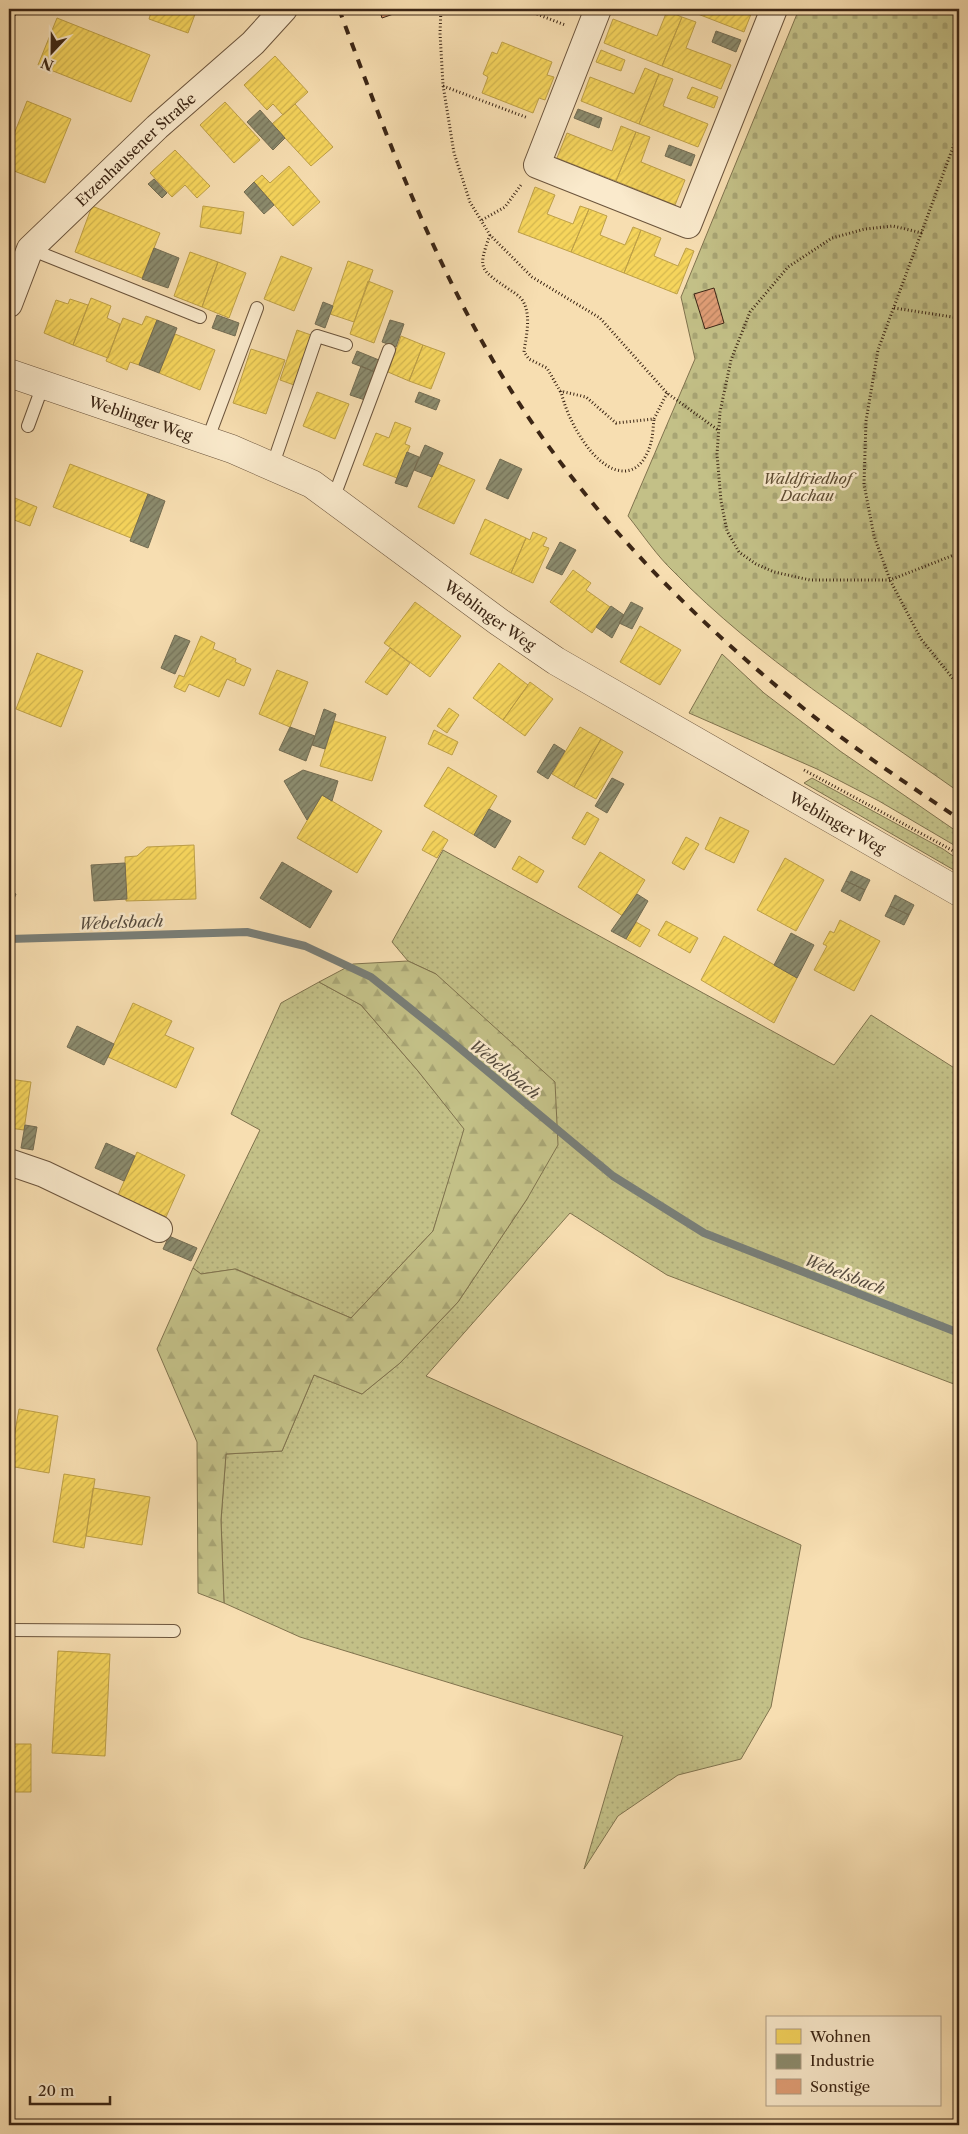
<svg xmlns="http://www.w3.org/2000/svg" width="968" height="2134" font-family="'Libre Caslon Text',serif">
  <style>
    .grass { fill: url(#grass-dots); stroke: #80734e }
    .forest { fill: url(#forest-firs); stroke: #80734e }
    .cemetery { fill: url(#cemetery-stones); stroke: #80734e }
    .homes { fill: url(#homes-hatch); stroke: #bea047 }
    .industry { fill: url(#industry-hatch); stroke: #746d53 }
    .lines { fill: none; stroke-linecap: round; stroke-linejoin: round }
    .stream { stroke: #797e77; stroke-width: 8 }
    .building { fill: url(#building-hatch); stroke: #3c2615 }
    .service-casing { stroke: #6b543c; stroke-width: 14 }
    .minor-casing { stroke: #6b543c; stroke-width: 28 }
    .tertiary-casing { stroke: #6b543c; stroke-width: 29 }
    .path { stroke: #3c2615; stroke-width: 3; stroke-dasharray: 1 2.5; stroke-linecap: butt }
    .service { stroke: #faeacc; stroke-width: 12 }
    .minor { stroke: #faeacc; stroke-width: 26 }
    .tertiary { stroke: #faeacc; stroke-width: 28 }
    .rail { stroke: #3c2615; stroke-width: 4; stroke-dasharray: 9 9; stroke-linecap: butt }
    .labels { text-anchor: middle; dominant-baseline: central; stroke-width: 5; stroke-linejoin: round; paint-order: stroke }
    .street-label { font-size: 15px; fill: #3c2615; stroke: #faeacc }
    .park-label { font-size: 15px; font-style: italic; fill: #5e4c32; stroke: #faeacc }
    .water-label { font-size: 16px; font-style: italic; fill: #564b3e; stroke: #faeacc }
  </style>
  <defs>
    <pattern id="grass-dots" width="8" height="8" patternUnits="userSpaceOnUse" patternTransform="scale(1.25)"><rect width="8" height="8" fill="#c3c087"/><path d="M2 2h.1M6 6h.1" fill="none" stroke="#a8a574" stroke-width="1.8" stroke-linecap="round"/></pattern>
    <pattern id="forest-firs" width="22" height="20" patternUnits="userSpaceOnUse" patternTransform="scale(1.25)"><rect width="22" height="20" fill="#c3c087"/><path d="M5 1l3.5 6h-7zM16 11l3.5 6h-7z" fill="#a8a574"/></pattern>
    <pattern id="cemetery-stones" width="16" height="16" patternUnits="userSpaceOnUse" patternTransform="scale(1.25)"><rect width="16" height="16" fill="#c3c087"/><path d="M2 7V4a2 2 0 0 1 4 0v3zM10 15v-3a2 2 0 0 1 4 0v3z" fill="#a8a574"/></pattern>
    <pattern id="homes-hatch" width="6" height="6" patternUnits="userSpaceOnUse" patternTransform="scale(1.25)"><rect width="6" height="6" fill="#f6d55c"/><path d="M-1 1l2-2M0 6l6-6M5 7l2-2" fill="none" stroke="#d4b74f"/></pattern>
    <pattern id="industry-hatch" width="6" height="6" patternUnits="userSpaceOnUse" patternTransform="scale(1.25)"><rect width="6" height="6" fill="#8c8c6e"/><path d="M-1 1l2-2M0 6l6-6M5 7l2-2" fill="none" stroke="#747259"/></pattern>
    <pattern id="building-hatch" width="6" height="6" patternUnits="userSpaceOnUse" patternTransform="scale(1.25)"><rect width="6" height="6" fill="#df9d75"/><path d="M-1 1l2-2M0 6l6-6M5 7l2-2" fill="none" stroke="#b6805f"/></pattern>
  </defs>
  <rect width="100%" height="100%" fill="#f7deb1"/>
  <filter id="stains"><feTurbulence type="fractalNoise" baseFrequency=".004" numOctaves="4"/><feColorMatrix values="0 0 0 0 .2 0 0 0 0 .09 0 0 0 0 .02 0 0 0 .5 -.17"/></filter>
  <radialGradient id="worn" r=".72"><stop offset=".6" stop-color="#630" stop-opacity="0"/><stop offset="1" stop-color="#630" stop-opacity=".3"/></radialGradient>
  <path class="grass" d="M722,654L764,693L840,751L959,833V848L879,801L817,769L689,713Z
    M812,778L943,849L959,860V873L804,783Z
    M443,850L834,1065L871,1015L959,1071V1270L957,1277L959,1278V1386L667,1275L570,1213L426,1376L801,1545L771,1707L741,1759L678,1775L618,1816L584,1869L623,1736L300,1637L224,1603L221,1520L226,1454L282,1451L314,1375L362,1394L400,1363L458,1302L527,1199L436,974L408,961L392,942Z
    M319,982L361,1005L418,1071L465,1129L433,1231L351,1318L236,1269L201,1274L193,1268L260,1130L231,1114L281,1003Z"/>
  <path class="forest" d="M408,961L436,974L555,1082L558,1145L527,1199L458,1302L400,1363L362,1394L314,1375L282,1451L226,1454L221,1520L224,1603L198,1593L197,1442L157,1349L193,1268L201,1274L235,1269L351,1318L433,1231L464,1129L418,1071L361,1005L319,982L353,964Z"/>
  <path class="cemetery" d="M799,9H959V792C862,723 758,658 674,572C657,556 643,535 628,516L695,359L681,297Z"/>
  <path class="homes" d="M152,9H197L188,33L149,19Z
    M685,9H753L744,32Z
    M667,11L682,17L662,66L604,43L613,19L657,36Z
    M682,17L696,22L686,48L731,65L721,89L662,66Z
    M57,18L150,55L131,102L38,65Z
    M502,42L552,62L547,75L554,77L545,100L539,98L533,113L482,93L488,77L483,74L492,52L497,54Z
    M601,50L625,60L621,71L596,62Z
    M275,56L308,92L283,115L273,104L267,110L244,85Z
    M645,68L659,74L639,124L581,101L590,77L634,94Z
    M659,74L673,79L663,106L708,124L698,147L639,124Z
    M692,87L718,97L714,108L687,98Z
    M27,101L71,119L45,183L9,169V147Z
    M225,102L260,140L234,163L200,125Z
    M295,104L333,147L311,166L272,124Z
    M621,126L636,132L616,181L557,158L567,133L612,151Z
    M636,132L650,137L641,162L685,180L675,205L616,181Z
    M175,150L210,186L197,198L185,185L172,197L150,173Z
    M289,166L320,202L293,226L254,182L262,175L270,183Z
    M535,187L555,195L547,214L573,224L580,206L589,209L571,252L518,232Z
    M92,206L160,233L142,278L75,252Z
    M203,206L244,212L241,234L200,227Z
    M589,209L607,216L600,235L625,245L633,227L641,230L624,273L571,252Z
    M641,230L661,238L654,256L678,266L686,248L694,251L677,294L624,273Z
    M190,252L218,262L202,307L174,296Z
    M281,256L312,268L294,311L264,299Z
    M348,261L373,270L354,322L330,314Z
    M218,262L246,273L229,318L202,307Z
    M368,281L393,291L374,343L350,334Z
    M91,298L111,306L107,318L120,324L108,358L73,345Z
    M70,299L88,305L73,345L44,333L56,300L68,304Z
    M146,316L157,320L139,365L130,362L127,370L106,361L123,318L142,325Z
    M297,330L311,335L294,385L280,380Z
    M175,334L215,350L200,390L159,373Z
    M401,336L423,345L409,381L388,372Z
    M423,345L445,353L431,389L409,381Z
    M251,349L285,360L266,414L233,403Z
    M317,392L349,404L335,439L303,426Z
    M395,422L411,428L405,444L410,446L397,478L363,465L376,433L389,438Z
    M70,464L148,494L131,538L53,507Z
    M438,464L475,480L454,524L418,507Z
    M15,498L37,507L30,526L9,518Z
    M485,519L526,538L511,573L470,554Z
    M533,532L547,538L543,546L549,548L533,583L511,573L526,538L530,540Z
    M573,570L591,583L586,590L610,607L592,633L550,602Z
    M415,602L461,636L430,677L384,643Z
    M640,626L681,650L660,685L620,662Z
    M201,636L215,643L213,649L236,659L235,662L251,669L244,686L227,679L219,697L189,684L185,692L174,687L179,675L184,677Z
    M390,648L410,663L387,695L365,682Z
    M37,653L83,671L61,727L16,709Z
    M499,663L528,685L503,720L473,698Z
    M277,670L308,682L290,727L259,714Z
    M530,682L553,699L525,736L503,720Z
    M449,708L459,715L447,733L437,726Z
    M334,721L386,737L372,781L320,766Z
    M580,727L601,739L574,787L552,774Z
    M434,730L458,742L452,755L428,744Z
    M601,739L623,752L596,799L574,787Z
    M448,767L497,796L474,835L424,806Z
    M322,795L382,831L357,873L297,838Z
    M587,812L599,819L585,845L572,838Z
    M720,817L749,831L734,863L705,849Z
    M433,831L448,840L437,858L422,850Z
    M686,837L699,844L684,870L672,863Z
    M194,845L196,899L126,901L125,857L137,856L147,847Z
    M600,852L645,880L623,916L578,887Z
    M519,856L544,871L537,883L512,869Z
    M785,858L824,880L796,931L757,910Z
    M840,920L880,941L854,991L814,970L827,946L823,944L830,931L834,933Z
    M666,921L698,938L690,953L658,935Z
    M636,922L650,930L640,947L626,939Z
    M724,936L797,978L774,1023L701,980Z
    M133,1003L172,1021L165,1035L194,1048L176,1088L108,1057Z
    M9,1079L31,1082L24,1130L9,1128Z
    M137,1152L185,1175L166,1217L118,1195Z
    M19,1409L58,1416L49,1473L9,1466Z
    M64,1474L95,1479L84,1548L53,1542Z
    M93,1488L150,1497L142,1545L86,1536Z
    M58,1651L110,1654L105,1756L52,1753Z
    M9,1744H31V1792H9Z"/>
  <path class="industry" d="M716,31L741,40L736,52L712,42Z
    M578,109L602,118L599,128L574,118Z
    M260,110L285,138L273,150L247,122Z
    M669,145L695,155L691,166L665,156Z
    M154,179L167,193L162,198L148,184Z
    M254,182L274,205L264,214L244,192Z
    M154,248L179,258L168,288L142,279Z
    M323,302L333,306L325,328L315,324Z
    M217,315L239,323L235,336L212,328Z
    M157,320L177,328L159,373L139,365Z
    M390,320L404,324L396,347L382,342Z
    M357,351L379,360L375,372L352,363Z
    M361,366L375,372L365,400L350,395Z
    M419,392L440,400L436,410L415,402Z
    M425,445L443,453L432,477L414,470Z
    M407,452L419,457L407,487L395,483Z
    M500,459L522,469L508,499L486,489Z
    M148,494L165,501L148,548L130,541Z
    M560,542L576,550L562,575L546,568Z
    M631,602L643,608L632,629L619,623Z
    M611,606L624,615L612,638L596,627Z
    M175,635L190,641L175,674L161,668Z
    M324,709L336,714L325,749L312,745Z
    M290,727L315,736L306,761L279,750Z
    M554,744L565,751L548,779L537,772Z
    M303,770L338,781L332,801L322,795L307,820L284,781Z
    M612,778L624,784L607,813L595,806Z
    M489,809L511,821L495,848L474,835Z
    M282,862L332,891L310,928L260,898Z
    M125,863L127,899L94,901L91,865Z
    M851,871L870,880L865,890L846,881Z
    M846,881L865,890L860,901L841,891Z
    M9,891L16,894L9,911Z
    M637,894L648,901L626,939L611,931Z
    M895,895L914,905L909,915L890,906Z
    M890,906L909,915L904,925L885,916Z
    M791,933L814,945L797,978L774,965Z
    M77,1026L114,1044L104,1065L67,1047Z
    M25,1125L37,1127L33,1150L21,1148Z
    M106,1143L135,1156L124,1181L95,1168Z
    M169,1236L197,1248L191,1261L163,1249Z"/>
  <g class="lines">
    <path class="stream" d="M9,939L247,932L305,946L371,977L451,1041L613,1176L704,1233L959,1333"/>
  </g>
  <path class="building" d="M379,9H398L399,12L382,18Z
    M714,288L724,323L705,329L694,294Z"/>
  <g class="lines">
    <defs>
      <path id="service" d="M30,249L200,317
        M28,426L43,385
        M207,441L257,308
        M272,467L317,336L346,345
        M333,499L389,350
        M9,1630L174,1631"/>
      <g id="minor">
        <path d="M598,9L537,165L688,225L774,9"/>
        <path id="s1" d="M9,304L30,249L157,127L253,43L284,9"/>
        <path d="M9,1162L44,1174L159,1229"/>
      </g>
      <g id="tertiary">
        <path id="s2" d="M9,373L232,449L312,484L499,622L556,661L959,892"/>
      </g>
    </defs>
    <use href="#service" class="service-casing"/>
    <use href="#minor" class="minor-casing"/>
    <use href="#tertiary" class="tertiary-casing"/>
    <path class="path" d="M441,9L440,33L443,85L454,153L470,202L490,235L532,277L600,318L667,393L718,430
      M524,9L565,25
      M9,36L16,9
      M443,86L528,118
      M959,131L878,350L866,421L864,484L874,536L890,580L921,639L959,686
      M482,220L505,207L521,185
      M922,233L893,226L865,229L832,238L788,267L750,312L731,360L720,412L717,454L721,501L727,531L739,552L756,564L774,572L810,580H890L959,553
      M490,235C477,270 480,269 510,290C515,293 522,298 524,303C531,318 526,336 524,352L529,359L547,368L560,391L586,397L616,423L654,419L667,393
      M894,308L959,318
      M561,391C566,417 594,472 625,471C639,470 646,458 650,446C653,437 653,427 654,419
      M804,770L959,854"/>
    <use href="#service" class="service"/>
    <use href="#minor" class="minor"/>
    <use href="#tertiary" class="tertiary"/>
    <path class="rail" d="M339,9C384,130 429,252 495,364C572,496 679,607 797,703C848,745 905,782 959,819"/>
  </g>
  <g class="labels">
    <g class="street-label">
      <text stroke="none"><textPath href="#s1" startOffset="204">Etzenhausener Straße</textPath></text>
      <text stroke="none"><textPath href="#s2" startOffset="139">Weblinger Weg</textPath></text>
      <text stroke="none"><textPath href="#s2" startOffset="544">Weblinger Weg</textPath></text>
      <text stroke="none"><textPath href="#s2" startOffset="949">Weblinger Weg</textPath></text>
    </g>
    <g class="park-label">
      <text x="807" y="478">Waldfriedhof<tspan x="807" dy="17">Dachau</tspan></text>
    </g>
    <g class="water-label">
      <text transform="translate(121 922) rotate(-2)">Webelsbach</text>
      <text transform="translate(505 1069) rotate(39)">Webelsbach</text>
      <text transform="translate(845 1274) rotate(21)">Webelsbach</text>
    </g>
  </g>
  <rect width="968" height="2134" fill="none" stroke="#f7deb1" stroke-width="30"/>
  <rect x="10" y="10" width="948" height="2114" fill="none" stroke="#3c2615" stroke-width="2.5"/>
  <rect x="15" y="15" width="938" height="2104" fill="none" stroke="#3c2615"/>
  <rect x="766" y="2016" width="175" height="90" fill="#faeacc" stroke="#ae9c83"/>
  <rect x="776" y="2029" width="25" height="15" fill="#f6d55c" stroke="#ae9c83"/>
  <text x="810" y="2042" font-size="15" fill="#3c2615">Wohnen</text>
  <rect x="776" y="2054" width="25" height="15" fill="#8c8c6e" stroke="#ae9c83"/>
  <text x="810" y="2066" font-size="15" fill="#3c2615">Industrie</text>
  <rect x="776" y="2079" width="25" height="15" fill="#df9d75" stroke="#ae9c83"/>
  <text x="810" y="2092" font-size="15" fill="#3c2615">Sonstige</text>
  <g transform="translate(52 52) rotate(202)" stroke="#faeacc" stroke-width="4" paint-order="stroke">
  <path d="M0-4L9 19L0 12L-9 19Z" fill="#3c2615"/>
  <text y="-8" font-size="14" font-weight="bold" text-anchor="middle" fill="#3c2615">N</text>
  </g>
  <path d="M30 2096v8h80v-8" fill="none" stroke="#3c2615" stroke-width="2.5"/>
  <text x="38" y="2096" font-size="15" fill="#3c2615" stroke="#faeacc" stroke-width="4" paint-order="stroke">20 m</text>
  <rect width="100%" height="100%" filter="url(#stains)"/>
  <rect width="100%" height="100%" fill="url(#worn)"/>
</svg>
